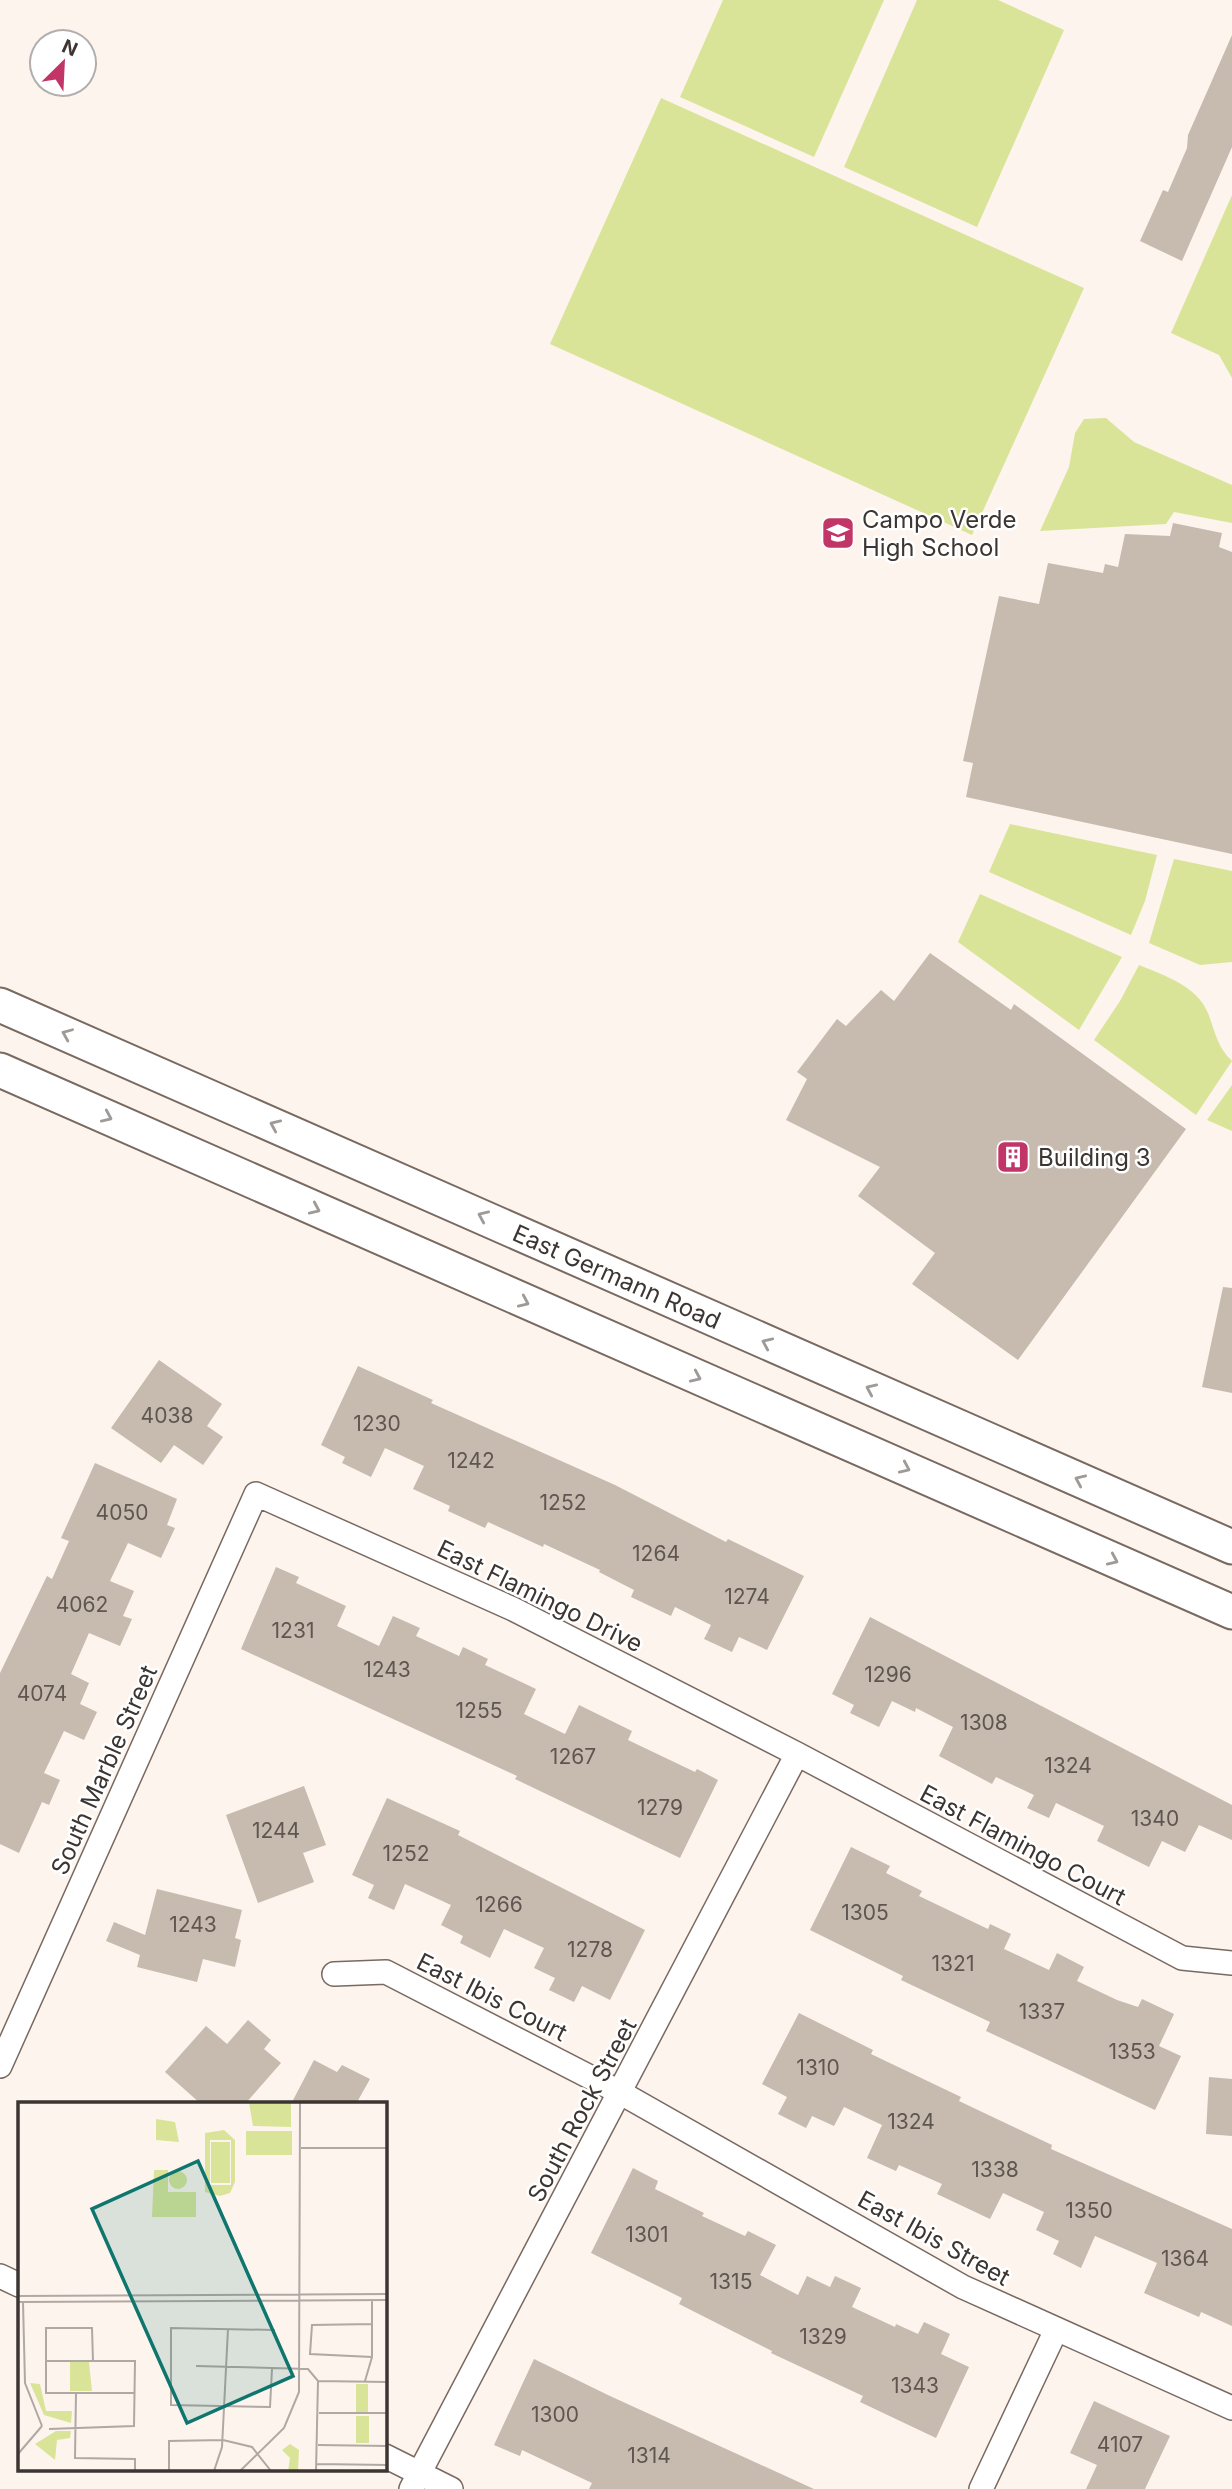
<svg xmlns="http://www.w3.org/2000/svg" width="1232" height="2489" font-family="Inter,sans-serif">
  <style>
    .green { fill: #d9e498 }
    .building { fill: #c7baae }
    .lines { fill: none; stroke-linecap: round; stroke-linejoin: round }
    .minor-casing { stroke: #786961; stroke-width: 26 }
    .secondary-casing { stroke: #786961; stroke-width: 37 }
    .minor { stroke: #fff; stroke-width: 23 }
    .secondary { stroke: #fff; stroke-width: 33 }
    .oneway { stroke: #9e9a98 }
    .labels { text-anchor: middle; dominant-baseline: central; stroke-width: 5; stroke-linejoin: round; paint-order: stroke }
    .number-label { font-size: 21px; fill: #5f5651 }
    .poi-label { font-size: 24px; fill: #3c3532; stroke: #fff; text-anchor: start }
    .street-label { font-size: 24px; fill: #3c3532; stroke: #fff }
    .inset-road { fill: none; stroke: #b0a8a3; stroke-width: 2 }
    .view { fill: #0f766e; fill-opacity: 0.15; stroke: #0f766e; stroke-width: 3.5 }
    .inset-edge { fill: none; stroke: #3c3532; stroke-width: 3.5 }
  </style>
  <rect width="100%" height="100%" fill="#fef4ee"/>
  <path class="green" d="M723,0H884L814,157L680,97Z
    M917,0H998L1064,30L977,227L844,167Z
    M661,98L1084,288L972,535L550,344Z
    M1232,195V378L1219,355L1171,333Z
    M1106,418L1134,442L1232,485V523L1174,512L1166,524L1040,531L1069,467L1075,433L1084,419Z
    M1010,824L1157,855L1145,901L1131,935L989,872Z
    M1174,859L1232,871V962L1200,965L1149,943Z
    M980,894L1122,957L1079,1030L958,942Z
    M1139,965C1165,976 1196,985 1208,1013C1215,1031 1217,1047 1232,1061L1196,1115L1094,1040L1120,1001Z
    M1232,1085V1131L1207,1120Z"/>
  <path class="building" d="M1232,35V147L1182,261L1140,241L1163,190L1168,192L1187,148L1188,135Z
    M1173,523L1222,533L1219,547L1232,552V854L966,797L973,763L963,761L999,596L1039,604L1048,563L1103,573L1105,564L1118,567L1125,534L1170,536Z
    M930,953L1011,1010L1014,1004L1186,1129L1018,1360L912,1284L935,1253L858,1196L880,1167L786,1120L807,1079L797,1072L837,1019L846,1026L881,990L894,1001Z
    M1223,1287L1232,1288V1393L1202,1387Z
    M159,1360L222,1404L207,1426L223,1437L203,1465L174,1445L161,1463L111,1428Z
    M358,1366L433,1400L431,1403L615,1485L726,1542L728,1539L804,1576L767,1650L739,1637L732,1652L704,1639L711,1625L675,1607L671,1616L631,1597L634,1590L599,1572L600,1570L544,1544L543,1547L488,1522L485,1528L448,1511L450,1506L413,1489L424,1466L385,1448L371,1477L342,1463L345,1457L321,1445Z
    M95,1463L177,1499L167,1525L175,1528L161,1558L128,1543L110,1581L134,1591L123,1616L132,1619L120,1646L89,1633L71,1674L89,1683L80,1704L97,1712L84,1740L64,1731L44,1773L60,1780L49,1805L42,1802L19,1853L0,1844V1673L47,1576L52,1579L69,1541L61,1538Z
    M276,1567L299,1577L296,1583L346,1606L337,1626L379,1646L393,1616L420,1628L416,1636L459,1656L463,1647L488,1659L485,1665L536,1689L524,1714L565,1734L579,1705L632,1731L628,1740L695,1772L697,1769L718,1780L680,1858L515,1779L517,1776L241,1649Z
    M870,1617L1232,1805V1840L1199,1825L1185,1852L1162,1841L1149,1867L1097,1841L1104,1826L1056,1803L1049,1818L1027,1808L1034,1795L996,1777L992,1784L939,1756L953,1727L916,1708L915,1712L892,1701L879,1727L850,1713L854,1705L832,1694Z
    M304,1786L326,1845L303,1853L314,1882L258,1903L226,1815Z
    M387,1798L460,1831L458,1835L645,1930L610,2000L582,1986L574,2002L549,1990L555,1978L534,1968L544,1948L504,1929L490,1958L460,1943L463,1936L441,1925L451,1905L405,1884L394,1910L368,1898L374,1885L352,1875Z
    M851,1847L890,1866L886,1873L922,1891L919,1896L988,1929L990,1924L1011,1934L1004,1949L1049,1970L1057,1953L1084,1967L1077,1981L1117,2000L1138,2007L1142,1999L1174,2014L1159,2046L1181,2056L1155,2110L986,2031L990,2022L901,1980L903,1976L810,1930Z
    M157,1889L242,1910L235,1938L241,1940L235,1967L203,1959L197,1982L137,1967L140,1955L106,1941L114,1922L145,1935Z
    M799,2013L873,2050L871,2054L961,2097L959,2101L1052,2145L1051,2149L1232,2229V2326L1201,2312L1199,2317L1144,2293L1157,2263L1095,2236L1081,2268L1053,2254L1059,2241L1036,2230L1044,2212L1003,2193L990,2219L937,2194L942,2184L899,2165L896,2171L867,2158L882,2125L844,2107L834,2126L812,2116L806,2128L778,2114L787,2097L762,2084Z
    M248,2020L271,2040L264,2049L281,2063L245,2104H201L165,2072L206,2026L227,2044Z
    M314,2060L337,2072L342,2065L370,2079L356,2104H291Z
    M1209,2077L1232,2079V2136L1206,2134Z
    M633,2168L658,2181L655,2189L704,2213L702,2216L745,2236L748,2231L776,2245L760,2275L798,2295L807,2276L830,2287L835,2276L861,2288L852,2307L895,2327L896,2324L918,2334L924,2322L950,2334L941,2354L969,2367L936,2438L860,2402L863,2396L771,2353L772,2351L679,2304L682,2298L591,2253Z
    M534,2359L610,2396L814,2489H589L592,2483L522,2450L520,2456L494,2445Z
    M1094,2401L1170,2436L1145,2489H1086L1097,2465L1070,2453Z"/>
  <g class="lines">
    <defs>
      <path id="minor" d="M334,1974L386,1972L621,2093L963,2287L1232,2408
        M0,2066L256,1494L513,1609L797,1754L1182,1958L1232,1963
        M0,2276L19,2285
        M385,2456L451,2489
        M411,2489L797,1754
        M981,2489L1056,2330"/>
      <g id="secondary">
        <path id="s1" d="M0,1005L1232,1547"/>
        <path d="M0,1070L1232,1612"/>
      </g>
    </defs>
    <use href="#minor" class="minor-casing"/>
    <use href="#secondary" class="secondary-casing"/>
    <use href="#minor" class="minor"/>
    <use href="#secondary" class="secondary"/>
  </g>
  <defs><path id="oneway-chevron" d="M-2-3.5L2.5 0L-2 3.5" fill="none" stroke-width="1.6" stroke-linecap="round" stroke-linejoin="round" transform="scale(1.75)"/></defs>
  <g class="oneway">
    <use href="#oneway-chevron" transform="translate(67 1034) rotate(-157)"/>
    <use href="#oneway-chevron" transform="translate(107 1117) rotate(24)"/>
    <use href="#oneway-chevron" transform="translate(275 1125) rotate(-156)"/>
    <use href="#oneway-chevron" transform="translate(315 1209) rotate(24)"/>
    <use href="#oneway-chevron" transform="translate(483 1216) rotate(-156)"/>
    <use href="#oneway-chevron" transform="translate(524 1302) rotate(24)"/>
    <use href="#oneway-chevron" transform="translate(767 1343) rotate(-156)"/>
    <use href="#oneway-chevron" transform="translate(696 1377) rotate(24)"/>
    <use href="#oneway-chevron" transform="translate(871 1389) rotate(-156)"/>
    <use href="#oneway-chevron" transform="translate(905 1468) rotate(24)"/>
    <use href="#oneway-chevron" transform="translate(1080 1480) rotate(-156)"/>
    <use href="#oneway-chevron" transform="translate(1113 1560) rotate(24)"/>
  </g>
  <defs>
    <symbol id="school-square" viewBox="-11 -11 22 22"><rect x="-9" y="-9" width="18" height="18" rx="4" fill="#c13567" stroke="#fff"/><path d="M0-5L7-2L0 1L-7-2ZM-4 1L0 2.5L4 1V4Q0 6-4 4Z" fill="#fff"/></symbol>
    <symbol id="building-square" viewBox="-11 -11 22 22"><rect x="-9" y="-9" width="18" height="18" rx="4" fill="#c13567" stroke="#fff"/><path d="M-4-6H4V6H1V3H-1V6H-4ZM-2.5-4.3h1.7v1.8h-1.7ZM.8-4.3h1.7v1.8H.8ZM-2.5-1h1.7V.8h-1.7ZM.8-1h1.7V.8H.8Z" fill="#fff"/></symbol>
  </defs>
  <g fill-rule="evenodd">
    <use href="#school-square" x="819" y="514" width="38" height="38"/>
    <use href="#building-square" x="994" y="1138" width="38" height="38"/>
  </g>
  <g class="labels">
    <g class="number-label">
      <text x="167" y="1415">4038</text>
      <text x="377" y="1423">1230</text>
      <text x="471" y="1460">1242</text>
      <text x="563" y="1502">1252</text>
      <text x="122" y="1512">4050</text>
      <text x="656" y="1553">1264</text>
      <text x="747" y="1596">1274</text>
      <text x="82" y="1604">4062</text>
      <text x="293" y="1630">1231</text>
      <text x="387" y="1669">1243</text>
      <text x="888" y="1674">1296</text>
      <text x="42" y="1693">4074</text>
      <text x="479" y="1710">1255</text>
      <text x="984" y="1722">1308</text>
      <text x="573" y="1756">1267</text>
      <text x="1068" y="1765">1324</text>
      <text x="660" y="1807">1279</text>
      <text x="1155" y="1818">1340</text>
      <text x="276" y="1830">1244</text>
      <text x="406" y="1853">1252</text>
      <text x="499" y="1904">1266</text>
      <text x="865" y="1912">1305</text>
      <text x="193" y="1924">1243</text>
      <text x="590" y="1949">1278</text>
      <text x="953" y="1963">1321</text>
      <text x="1042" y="2011">1337</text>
      <text x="1132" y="2051">1353</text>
      <text x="818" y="2067">1310</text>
      <text x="911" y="2121">1324</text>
      <text x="995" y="2169">1338</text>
      <text x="1089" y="2210">1350</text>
      <text x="647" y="2234">1301</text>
      <text x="1185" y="2258">1364</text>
      <text x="731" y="2281">1315</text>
      <text x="823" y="2336">1329</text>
      <text x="915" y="2385">1343</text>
      <text x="555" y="2414">1300</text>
      <text x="1120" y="2444">4107</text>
      <text x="649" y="2455">1314</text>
    </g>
    <g class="poi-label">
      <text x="862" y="519">Campo Verde<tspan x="862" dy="28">High School</tspan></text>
      <text x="1038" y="1157">Building 3</text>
    </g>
    <g class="street-label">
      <text stroke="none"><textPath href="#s1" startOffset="674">East Germann Road</textPath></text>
      <text transform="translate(540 1596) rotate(26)">East Flamingo Drive</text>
      <text transform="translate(104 1770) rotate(-66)">South Marble Street</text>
      <text transform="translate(1023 1845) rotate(28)">East Flamingo Court</text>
      <text transform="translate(492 1997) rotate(27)">East Ibis Court</text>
      <text transform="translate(582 2110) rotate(-62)">South Rock Street</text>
      <text transform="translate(934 2238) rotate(29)">East Ibis Street</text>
    </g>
  </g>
  <g transform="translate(18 2102)">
    <rect width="369" height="369" fill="#fef4ee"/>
    <path d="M231,1H273V25L235,24ZM138,17L157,20L161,40L138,38ZM206,28L217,38V80L212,91L202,94L187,90V31ZM192,38H213V83H192ZM228,29H274V53H228ZM193,40H212V81H193ZM136,68H150V90H178V115H134ZM151 78a9 9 0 1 1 18 0a9 9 0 1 1-18 0ZM52,260H71L74,289H52ZM12,281L22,282L28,309H54L53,321L26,313ZM338,282H350V310H338ZM338,314H351V341H338ZM38,329H53L52,336L39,338L37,358L17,342ZM272,342L281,348L280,369H270L272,356L264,348Z" fill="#d9e498" fill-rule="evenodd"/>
    <path class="inset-road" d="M283,46H370M0,194L370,192M0,200L370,198M5,200L7,281L24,324M354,222L294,223L292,252L354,255M28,259H117L116,324L31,327M75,259L74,226H28V291H116M178,264L290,267L300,279L370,280M254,267L252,305L153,303V226L257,228M347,279L354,255V199M58,291L57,356L117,357V369M301,311H370M300,343L370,344M0,352L24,324M299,362L370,363M151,369V339L205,338L234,345L253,369M196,369L204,345L210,227M222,369L266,326L281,290L282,1M298,369L300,279"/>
    <path class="view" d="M180,59L275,274L169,321L74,107Z"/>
    <rect width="369" height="369" class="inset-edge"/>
  </g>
  <g transform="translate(63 63) rotate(24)"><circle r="33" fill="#ffffff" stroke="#b1aead" stroke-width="2"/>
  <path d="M0-5L12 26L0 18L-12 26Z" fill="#c13567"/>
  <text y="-10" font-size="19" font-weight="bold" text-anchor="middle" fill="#3c3532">N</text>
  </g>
</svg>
